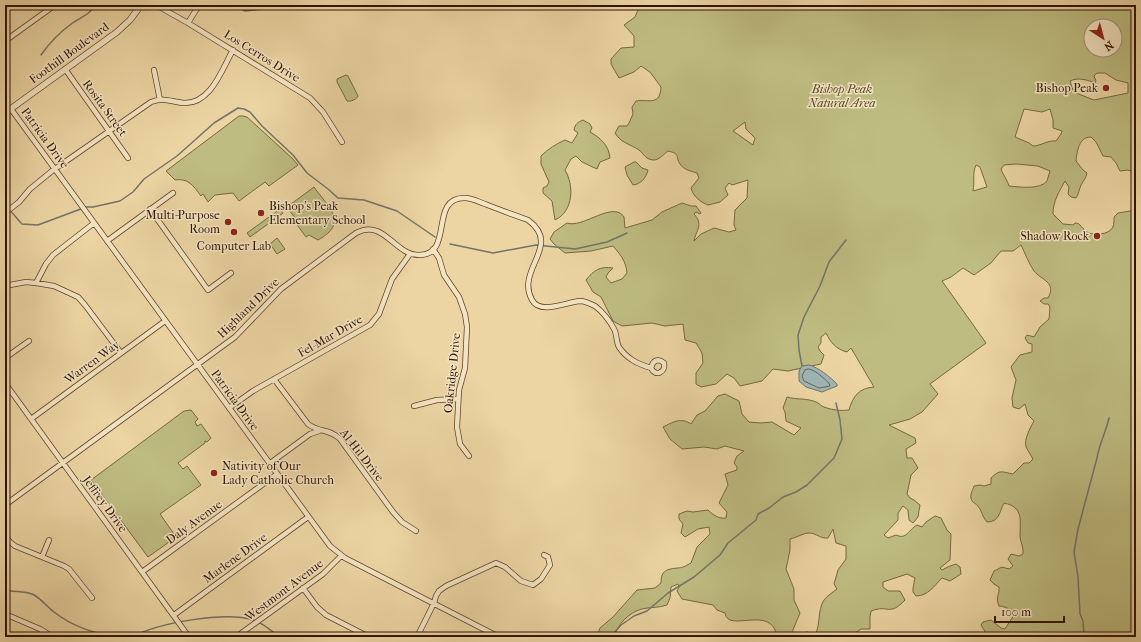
<svg xmlns="http://www.w3.org/2000/svg" width="1141" height="642" font-family="'IM FELL French Canon',serif">
  <style>
    .green { fill: #bebc81; stroke: #766840; fill-rule: evenodd }
    .water { fill: #9fb5b3; stroke: #72746b }
    .lines { fill: none; stroke-linecap: round; stroke-linejoin: round }
    .shore { stroke: #67645a; stroke-width: 1 }
    .stream { stroke: #72746b; stroke-width: 1.5 }
    .minor-casing { stroke: #5e4429; stroke-width: 6 }
    .tertiary-casing { stroke: #5e4429; stroke-width: 7 }
    .minor { stroke: #f3e4c3; stroke-width: 4.5 }
    .tertiary { stroke: #f3e4c3; stroke-width: 5.5 }
    .poi-dot { fill: #8f2418; stroke: #f3e4c3; stroke-width: 1.5 }
    .labels { text-anchor: middle; dominant-baseline: central; stroke-width: 3; stroke-linejoin: round; paint-order: stroke }
    .street-label { font-size: 12px; fill: #2f1300; stroke: #f3e4c3 }
    .poi-label { font-size: 12px; fill: #2f1300; stroke: #f3e4c3; text-anchor: end }
    .park-label { font-size: 12px; font-style: italic; fill: #5a4627; stroke: #f3e4c3 }
  </style>
  <rect width="100%" height="100%" fill="#ecd5a3"/>
  <filter id="stains"><feTurbulence type="fractalNoise" baseFrequency=".005" numOctaves="4"/><feColorMatrix values="0 0 0 0 .2 0 0 0 0 .09 0 0 0 0 .02 0 0 0 .5 -.17"/></filter>
  <radialGradient id="worn" r=".72"><stop offset=".6" stop-color="#630" stop-opacity="0"/><stop offset="1" stop-color="#630" stop-opacity=".3"/></radialGradient>
  <path class="green" d="M640,5H1136V173L1128,170L1120,171L1116,163L1111,157L1103,156L1096,142L1091,137C1079,137 1077,151 1076,161L1083,170L1087,173C1086,178 1084,180 1081,185C1079,190 1079,193 1076,198L1071,197L1068,194L1069,187L1065,181C1059,192 1053,201 1053,214L1063,224L1073,225L1075,223C1081,223 1082,229 1087,232C1093,236 1109,235 1113,227C1114,224 1114,220 1114,217L1118,213L1136,210V264L1134,265H1136V637H981L986,633L981,625L983,622L991,620L1001,628L1005,629L1014,615C1010,608 1006,607 999,606C995,597 1000,594 999,587L994,584L990,580L994,571L1002,567L1009,569L1013,566L1008,559L1011,554L1019,556L1023,554C1024,547 1020,542 1020,536C1020,521 1024,507 1004,503C999,513 999,522 987,522C982,517 982,510 977,505C975,503 972,503 971,498C970,494 973,490 974,486L980,485L984,486L991,484V478C1000,469 1002,472 1013,474L1024,463H1029L1033,459C1031,455 1028,451 1026,447C1024,439 1030,428 1034,421L1028,415L1025,404L1019,409L1013,407L1012,398L1016,380L1011,367L1020,355L1032,352V344L1028,343L1025,338L1027,335L1034,337L1040,327L1049,319L1050,307L1048,304H1044L1040,301L1044,298H1048C1057,282 1041,280 1034,271C1029,264 1025,253 1021,245L1013,251H1001L991,263L974,275L963,268L951,277L942,281L986,343L930,384L938,394L922,412L910,419L889,425L915,438L916,443L906,449L907,458H912L918,468L911,475L907,494L910,498L914,500L920,505L918,517L913,523L909,520L908,510L903,506L898,513V520L884,535L888,538L896,535C907,540 908,530 917,525L922,527L926,522L935,516L941,518L947,530L951,534L950,560L940,568L942,570L950,566L956,564L960,567L961,574L950,581L942,578C934,586 928,596 916,596L913,592V588L915,578L907,574L883,582V587L888,591H900L905,600C889,617 889,604 871,611L870,617V629H861L852,635V637H799L798,635L807,632L815,635C821,624 817,611 824,600C827,596 833,592 837,589L834,584L838,570L846,559V546L836,543L833,529L828,538C821,539 816,533 809,533C803,533 796,538 790,539V550L786,569L794,589V600L800,613L790,637H777C772,603 728,634 725,613L717,610L713,605L682,599L677,591L679,587L678,584L671,587L670,598L667,605C658,608 650,607 642,609C628,613 618,624 614,637H597L600,628L613,617L637,590L655,588L661,583C661,570 667,569 678,568C683,568 687,565 691,563L697,547L710,534L709,527L698,529L685,537L681,533L683,524L679,519V514L687,511L693,512L708,510C713,515 719,519 726,518L727,512L719,503L728,485L725,474L737,470V467L734,463L737,456L744,451L725,446L717,449L704,447L682,449L670,439L663,427C673,422 681,417 691,424L697,415L705,411L718,396L725,394L739,401L742,414L749,422L761,423L772,422L794,435L801,428L786,421L785,412L783,408L787,397C797,400 807,398 816,402C819,403 821,406 824,407C832,410 840,411 849,410C853,396 859,388 874,387L851,348L847,352C836,349 831,343 826,333L821,337V343L818,347L820,351L824,355L821,364L788,371L773,369L762,381L740,386L734,378L727,374L716,384L701,387L696,384V373L703,363L702,353L696,343L685,340L683,324L665,326L652,323L622,326L613,321L601,297L593,292L586,280C594,270 600,266 613,268L608,273L606,277L611,283L622,279L627,273C626,261 620,254 613,246L591,251L565,253L554,244L550,239L554,232L567,223C582,228 606,206 620,213C621,214 623,215 624,217L625,228L652,220L662,212L682,203L691,206H696L701,213L700,214L696,212L694,214C704,225 696,230 694,241L701,234L714,228L729,232L736,230L734,225L735,210L747,198L748,180L732,185L729,183L725,188L728,195L720,202L708,205C700,202 693,196 691,188L699,178L697,173C691,171 684,170 680,164C675,156 681,154 668,151C664,154 659,160 654,160C646,160 644,154 639,150C630,144 621,143 615,133L619,126H627L629,123L633,114L632,107L636,101C650,99 660,106 661,87L650,72L641,66L634,72L619,78L611,64V59L621,48L634,47V36L624,25L635,17ZM1091,26H1115V50H1091ZM1097,73H1105L1116,80L1128,83V93L1094,100L1076,93L1072,88L1070,81C1078,77 1088,80 1095,83L1096,81L1094,76ZM1024,109L1042,112L1050,109L1053,120V128L1062,131L1061,134L1056,141C1047,140 1041,146 1033,146L1029,143L1015,137ZM745,122L746,129L755,138L753,145L733,131ZM1016,164L1038,166L1050,171C1049,174 1048,178 1047,181C1040,190 1019,187 1009,186C1007,179 1003,175 1001,169L1004,165ZM976,165L980,167L987,187L973,191C975,182 972,174 976,165Z
    M346,75L348,76L358,96C357,99 351,102 347,101L337,82V79Z
    M239,116H243L247,117L293,159L298,165L269,186L265,182L239,201L233,193L215,195L208,202L203,194L201,196C193,185 188,178 175,180L166,171Z
    M583,120L590,124L592,128L590,132C601,138 609,146 610,158L600,162L597,169L582,162L576,156L571,159L565,170C574,185 574,211 555,220L552,201L543,193V188L547,186L549,182L541,164V156C548,149 556,144 565,140L572,143L578,133L574,130C575,124 578,122 583,120Z
    M634,162H636L642,168L648,170C646,178 641,184 633,185L627,175L625,167Z
    M314,187C329,208 349,223 318,240L309,235L306,237L295,222V218L287,207Z
    M280,209L283,213L250,237L247,233Z
    M277,238L285,249L277,254L270,244Z
    M191,410L198,419L195,422L197,426L201,424L211,438L207,442L205,441V443L178,463L183,469L187,466L201,485L160,514L176,537L148,557L91,480L184,411Z"/>
  <path class="water" d="M809,365C818,367 830,377 837,384V386L822,392L806,387L799,381V371L802,366Z"/>
  <g class="lines">
    <path class="shore" d="M809,369C817,371 823,378 829,383L830,386L819,388L804,381L802,376L805,370Z"/>
    <path class="stream" d="M204,5H218
      M235,5L245,11L263,9L271,5
      M41,55C50,42 61,31 74,22C84,16 89,14 96,5
      M5,206C12,211 16,218 22,224L38,225L86,207H93L120,201L133,192L144,179L177,156L214,123L238,108L244,109L250,112L262,126L293,155L307,173L328,189L338,198L364,200L397,211L435,237
      M450,244L493,253L536,245L575,249L607,242L627,233
      M802,366L799,350L798,335L804,317L820,286L829,262L846,240
      M5,590C13,592 25,591 32,594C41,598 46,606 54,612C73,627 95,634 119,637
      M132,637C158,623 225,611 253,620C263,623 272,631 279,637
      M613,637L614,633L621,625L634,616L647,611L668,593L694,577L720,555L728,543L756,520L758,514L769,508L783,497L796,492L807,485L834,458L842,439L840,420L836,403
      M1084,637L1083,621L1080,614L1078,577L1074,552L1078,529L1097,458C1099,444 1106,432 1109,418"/>
    <defs>
      <path id="minor" d="M156,5L188,23L310,98L323,112L342,142
        M188,23L199,5
        M5,41L55,5
        M65,69L128,158
        M154,70L160,100
        M11,109L330,546L345,558L499,637
        M150,209L208,290L231,273
        M5,213L19,202L30,189L52,171L151,102C165,97 171,102 184,103C211,104 222,69 233,50
        M107,241L173,193
        M433,249L439,258L444,275L459,297L465,314L467,327L465,368L459,390L457,427L460,444L469,456
        M36,283L46,264L53,255L94,223
        M5,287L10,285L26,282L36,283L54,286L78,297L85,305L121,353
        M5,358L29,341
        M274,379L308,424C319,433 329,428 340,439L393,512L402,522L416,531
        M5,383L189,637
        M414,406L437,400L458,399
        M229,408L253,391L370,325L379,314L392,279L410,254
        M31,419L165,321
        M269,464L310,434L319,431
        M5,505L235,337L281,289L356,233C384,218 394,255 419,255C455,255 428,197 465,198C472,198 479,202 485,204C500,210 514,215 528,220C563,246 515,269 532,300C540,315 567,302 580,301C585,301 591,304 595,306C602,311 610,321 614,329C617,334 616,342 619,347C627,359 638,364 651,368C655,377 666,373 664,363C658,358 653,360 651,368
        M5,536L10,542L15,546L64,566L69,569L92,598
        M42,557L49,540
        M142,572L277,474
        M303,588L317,607L326,615L369,637
        M5,614L40,629L53,637
        M174,615L308,517
        M236,637L323,574L341,556
        M417,637L434,603L436,596L439,591L446,586L496,563L505,567L521,581L533,585L541,579L550,565L548,557L544,555"/>
      <path id="tertiary" d="M5,113L117,32L130,20L141,5"/>
    </defs>
    <use href="#minor" class="minor-casing"/>
    <use href="#tertiary" class="tertiary-casing"/>
    <use href="#minor" class="minor"/>
    <use href="#tertiary" class="tertiary"/>
  </g>
  <g class="poi-dot">
    <circle cx="1106" cy="88" r="4"/>
    <circle cx="261" cy="213" r="4"/>
    <circle cx="228" cy="222" r="4"/>
    <circle cx="234" cy="232" r="4"/>
    <circle cx="1097" cy="236" r="4"/>
    <circle cx="214" cy="473" r="4"/>
  </g>
  <g class="labels">
    <g class="street-label">
      <text transform="translate(69 53) rotate(-36)">Foothill Boulevard</text>
      <text transform="translate(262 56) rotate(32)">Los Cerros Drive</text>
      <text transform="translate(105 108) rotate(54)">Rosita Street</text>
      <text transform="translate(45 138) rotate(54)">Patricia Drive</text>
      <text transform="translate(248 308) rotate(-44)">Highland Drive</text>
      <text transform="translate(330 336) rotate(-30)">Fel-Mar Drive</text>
      <text transform="translate(92 362) rotate(-36)">Warren Way</text>
      <text transform="translate(452 373) rotate(-84)">Oakridge Drive</text>
      <text transform="translate(235 400) rotate(54)">Patricia Drive</text>
      <text transform="translate(362 455) rotate(52)">Al-Hil Drive</text>
      <text transform="translate(105 504) rotate(54)">Jeffrey Drive</text>
      <text transform="translate(194 522) rotate(-36)">Daly Avenue</text>
      <text transform="translate(235 558) rotate(-36)">Marlene Drive</text>
      <text transform="translate(284 590) rotate(-37)">Westmont Avenue</text>
    </g>
    <g class="poi-label">
      <text x="1098" y="88">Bishop Peak</text>
      <text x="269" y="206" text-anchor="start">Bishop's Peak<tspan x="269" dy="14">Elementary School</tspan></text>
      <text x="220" y="215">Multi-Purpose<tspan x="220" dy="14">Room</tspan></text>
      <text x="1089" y="236">Shadow Rock</text>
      <text x="234" y="246" text-anchor="middle">Computer Lab</text>
      <text x="222" y="466" text-anchor="start">Nativity of Our<tspan x="222" dy="14">Lady Catholic Church</tspan></text>
    </g>
    <g class="park-label">
      <text x="842" y="89">Bishop Peak<tspan x="842" dy="14">Natural Area</tspan></text>
    </g>
  </g>
  <rect width="1141" height="642" fill="none" stroke="#ecd5a3" stroke-width="20"/>
  <rect x="6" y="6" width="1129" height="630" fill="none" stroke="#2f1300" stroke-width="2"/>
  <rect x="10" y="10" width="1121" height="622" fill="none" stroke="#2f1300"/>
  <g transform="translate(1103 38) rotate(144)"><circle r="19" fill="#f3e4c3" stroke="#a59075"/>
  <path d="M0-3L7 15L0 10L-7 15Z" fill="#8f2418"/>
  <text y="-6" font-size="11" font-weight="bold" text-anchor="middle" fill="#2f1300">N</text>
  </g>
  <path d="M995 616v6h69v-6" fill="none" stroke="#2f1300" stroke-width="2"/>
  <text x="1001" y="616" font-size="12" fill="#2f1300" stroke="#f3e4c3" stroke-width="3" paint-order="stroke">100 m</text>
  <rect width="100%" height="100%" filter="url(#stains)"/>
  <rect width="100%" height="100%" fill="url(#worn)"/>
</svg>
